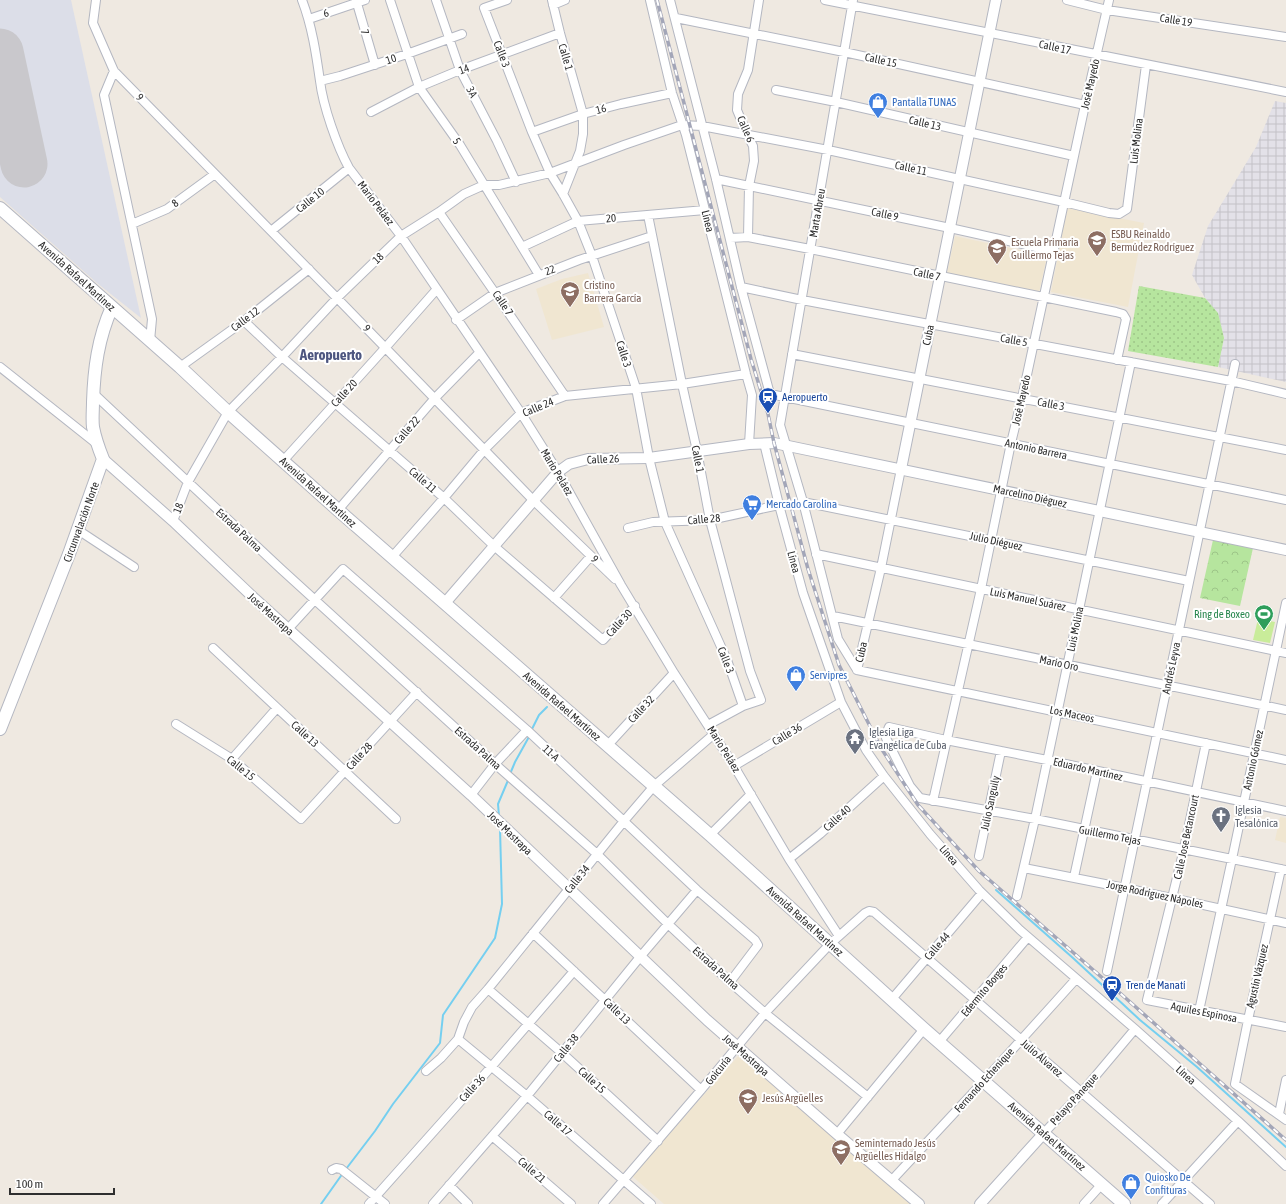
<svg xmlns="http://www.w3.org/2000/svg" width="1286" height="1204" font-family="'Asap Condensed',sans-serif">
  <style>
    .industrial { fill: url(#industrial-grid) }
    .education { fill: #f0e6d1 }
    .airport { fill: #dcdee8 }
    .park { fill: url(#park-crowns) }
    .garden { fill: url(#garden-dots) }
    .pitch { fill: #c9ec9a }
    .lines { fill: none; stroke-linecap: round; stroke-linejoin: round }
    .stream { stroke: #75cff0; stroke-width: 2 }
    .runway { stroke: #c9c8cc; stroke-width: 47 }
    .minor-casing { stroke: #b4b7c1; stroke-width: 10 }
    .tertiary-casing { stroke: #b4b7c1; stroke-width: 12 }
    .secondary-casing { stroke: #b4b7c1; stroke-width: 14 }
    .minor { stroke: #fff; stroke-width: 8 }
    .tertiary { stroke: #fff; stroke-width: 10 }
    .secondary { stroke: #fff; stroke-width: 12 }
    .rail-casing { stroke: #a3a6b8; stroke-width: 3.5 }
    .rail { stroke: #fff; stroke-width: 2; stroke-dasharray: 6; stroke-linecap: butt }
    .labels { text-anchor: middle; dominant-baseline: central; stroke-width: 4; stroke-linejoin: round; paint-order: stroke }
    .street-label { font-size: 11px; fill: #2e2e2e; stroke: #fff }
    .shop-label { font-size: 11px; fill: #366cbe; stroke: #fff; text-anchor: start }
    .education-label { font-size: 11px; fill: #785e54; stroke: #fff; text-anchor: start }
    .transit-label { font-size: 11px; fill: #164399; stroke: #fff; text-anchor: start }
    .leisure-label { font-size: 11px; fill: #27864d; stroke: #fff; text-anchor: end }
    .worship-label { font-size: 11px; fill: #5b616d; stroke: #fff; text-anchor: start }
    .district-label { font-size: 15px; font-weight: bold; fill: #4d5680; stroke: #fff }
  </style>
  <defs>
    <pattern id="industrial-grid" width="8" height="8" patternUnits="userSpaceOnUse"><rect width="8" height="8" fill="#e3e1e8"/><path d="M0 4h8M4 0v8" fill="none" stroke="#c3c1c7"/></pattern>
    <pattern id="park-crowns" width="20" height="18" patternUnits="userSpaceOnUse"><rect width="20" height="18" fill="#b6e59e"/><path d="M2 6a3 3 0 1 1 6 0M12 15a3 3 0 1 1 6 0" fill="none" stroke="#9dc588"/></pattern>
    <pattern id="garden-dots" width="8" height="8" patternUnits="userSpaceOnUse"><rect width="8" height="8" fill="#b6e59e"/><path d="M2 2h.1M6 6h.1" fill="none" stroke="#9dc588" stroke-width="1.8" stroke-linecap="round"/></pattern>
  </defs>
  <rect width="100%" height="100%" fill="#efe9e1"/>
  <path class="industrial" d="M1275,101L1286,103V382L1218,367L1224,338L1218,314L1205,298L1192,275L1208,226L1256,147Z"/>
  <path class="education" d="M1067,208L1144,223L1128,307L1051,292Z
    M955,236L1047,256L1039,293L947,273Z
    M588,273L604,327L552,340L536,289L562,279Z
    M1280,817L1286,818V843L1275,840Z
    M740,1054L910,1204H664L632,1176Z"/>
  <path class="airport" d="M0,0H71L141,318L97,283L0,197Z"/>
  <path class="park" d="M1213,540L1253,548L1240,606L1200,598Z"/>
  <path class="garden" d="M1139,286L1205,298L1218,313L1224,338L1218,367L1128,351Z"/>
  <path class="pitch" d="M1258,619L1275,622L1270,643L1253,640Z"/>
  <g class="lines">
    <path class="stream" d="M531,731L539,715L547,707
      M510,774L515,762L530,735
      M499,816L498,804L509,778
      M996,890L1073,958L1140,1020L1197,1067L1286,1147
      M346,1169L375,1131L393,1104L440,1043L443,1015L495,938L502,904L500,828
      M321,1204L343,1173"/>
    <path class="runway" d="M0,52L24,164"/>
    <defs>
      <path id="minor" d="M96,0L93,23L114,71L271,231L337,298L533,500L615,579
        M302,0C312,26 316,53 320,81C323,106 337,146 349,168L401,236L521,413L558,472L621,585L674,673L734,766L789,859L839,936
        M356,0L375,65
        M390,0L419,87L460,145L539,275
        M436,0L460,70L497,141L516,182
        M507,0L484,8L532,132L550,173L563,194L578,221L592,256L636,388L649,458L665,522L727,660L743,706
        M552,0L560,33L583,114V134L580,151L563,194
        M650,0L672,93L686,135L705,210L746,374L752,395L749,444
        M670,0L716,179L741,287L770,394L1286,500
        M825,0L1286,92
        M853,0L780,425L803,502L838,639L857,670
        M1067,0L1107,10L1286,37
        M553,5L565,0
        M676,18L844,52L1085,105
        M309,19L365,0
        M114,71L104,95L152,319L150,341
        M320,81L340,76L407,54L462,34
        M776,90L836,102L1074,156
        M371,112L419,87L460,70L560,33
        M532,132L583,114L621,104L672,93
        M716,179L950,228L1054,251
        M439,212L495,293L565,396
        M648,215L682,384L697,451L710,520L750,671L761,700L743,706L708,725
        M132,224L167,209L215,174
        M271,231L349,168
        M748,237L749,186L754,161L753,146L747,134L737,110L738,94L748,70L759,0
        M730,238L748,237L810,249L1116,312L1123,314L1126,319L1117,360
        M522,247L578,221L705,210
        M741,287L802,300L1231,381L1286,394
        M456,320L495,293L579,260L652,236
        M244,321L282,357L444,498L494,546L603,640L635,606
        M792,354L1286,450
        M0,367L97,444
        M180,367L244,321L309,269
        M93,393L281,569L495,764L597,854L668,924L730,982L765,1013L868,1097
        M764,443L779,505L803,593L841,702L866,750L884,776L930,834L979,890L1020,930L1135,1029L1238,1121L1286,1166
        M283,461L386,347L437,289
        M803,502L1189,581
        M338,510L435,398L479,353
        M173,521L188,482L228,412L282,357L337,298L401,236L439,212L464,194L484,185H499L550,173L624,145L682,125L702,126L828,150L1064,202L1109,213L1119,214L1127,209L1146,65
        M628,528L653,522L710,520L779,505
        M78,530L134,567
        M816,554L1286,653
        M392,557L444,498L485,449L521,413L565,396L682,384L746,374
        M554,598L591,556
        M833,616L1286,710
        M288,629L343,569L527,730L697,890L755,940L758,945L730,982
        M213,648L396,819
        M857,670L1286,760
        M857,670L881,568L901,469
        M176,724L232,759L301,819L417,692
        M1206,743L1184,849L1147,1000L1286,1027
        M607,746L674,673
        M232,759L277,708
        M734,766L841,702
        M471,795L495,764L527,730
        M933,801L981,589L1011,443L1022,398L1085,105L1109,0
        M1286,811L1047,760L946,740L889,727L886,734V738L910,786L920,798L1035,819L1286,870
        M710,835L751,794
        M979,856L1001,751
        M789,859L820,834L884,776
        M1024,868L1125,888L1286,923
        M1281,869L1248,1020L1235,1084L1286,1120
        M1074,877L1097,771
        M1017,896L1035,819L1131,362
        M533,933L701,1090
        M1107,971L1235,364
        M488,989L562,1053L658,1141
        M892,999L982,893
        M1199,1011L1232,859L1286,603
        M458,1039L464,1022L472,1007L488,989L624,821L654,786L714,734
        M939,1042L1028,937
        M426,1071L441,1058L458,1039L527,1096L651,1204
        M1279,1114L1286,1080
        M1044,1133L1082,1092L1135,1029
        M837,1134L924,1029
        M492,1136L571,1204
        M332,1170L336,1168L341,1169L385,1204
        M892,1180L984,1081L1076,979
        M449,1185L468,1204
        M369,1204L492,1066L574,971
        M433,1204L527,1096L640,957L697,890
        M603,1204L701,1090L765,1013L830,944L865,913L869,911L874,912L1210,1204
        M1084,1204L1102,1184
        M1162,1204L1238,1121"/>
      <path id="tertiary" d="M103,459L173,521L255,599L471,795L707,1020L837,1134L919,1204
        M901,469L996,0
        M445,603L558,472L569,464L588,459L649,458L749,444L774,443L1286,550
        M980,1204L1044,1133"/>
      <path id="secondary" d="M0,208L180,367L228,412L338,510L710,835L924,1029L1124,1204
        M0,729L69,554L103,459C99,449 95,438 93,427C92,419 93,410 93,402C94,369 98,338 112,307"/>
    </defs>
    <use href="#minor" class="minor-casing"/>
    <use href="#tertiary" class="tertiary-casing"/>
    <use href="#secondary" class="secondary-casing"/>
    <use href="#minor" class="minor"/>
    <use href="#tertiary" class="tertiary"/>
    <use href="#secondary" class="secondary"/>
    <defs>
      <path id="rail" d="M657,0L751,359L768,414L774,443L808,569L839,665L881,748L918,805L979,871L1121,994L1286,1140"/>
    </defs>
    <use href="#rail" class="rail-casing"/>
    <use href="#rail" class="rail"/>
  </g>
  <defs>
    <symbol id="shop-pin" viewBox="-11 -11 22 30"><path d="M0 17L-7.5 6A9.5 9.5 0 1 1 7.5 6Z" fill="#3f7fe0" stroke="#fff"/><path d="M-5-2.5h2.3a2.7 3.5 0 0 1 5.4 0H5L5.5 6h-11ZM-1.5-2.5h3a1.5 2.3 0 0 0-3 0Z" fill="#fff"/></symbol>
    <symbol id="school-pin" viewBox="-11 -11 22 30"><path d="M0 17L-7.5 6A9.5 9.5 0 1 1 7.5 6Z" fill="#8d6e63" stroke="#fff"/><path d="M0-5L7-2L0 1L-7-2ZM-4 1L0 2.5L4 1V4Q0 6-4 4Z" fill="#fff"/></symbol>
    <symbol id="station-pin" viewBox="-11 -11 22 30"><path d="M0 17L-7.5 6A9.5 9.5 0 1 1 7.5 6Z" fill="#1a4fb4" stroke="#fff"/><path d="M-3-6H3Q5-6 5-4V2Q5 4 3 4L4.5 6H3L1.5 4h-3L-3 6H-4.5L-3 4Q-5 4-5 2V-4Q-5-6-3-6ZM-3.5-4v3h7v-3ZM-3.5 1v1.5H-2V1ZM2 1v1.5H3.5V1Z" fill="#fff"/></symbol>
    <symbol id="supermarket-pin" viewBox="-11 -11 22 30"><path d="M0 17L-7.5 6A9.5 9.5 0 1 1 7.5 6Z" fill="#3f7fe0" stroke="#fff"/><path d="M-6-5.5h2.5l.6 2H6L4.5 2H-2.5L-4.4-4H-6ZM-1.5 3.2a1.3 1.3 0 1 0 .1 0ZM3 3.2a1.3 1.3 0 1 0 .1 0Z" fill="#fff"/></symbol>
    <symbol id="stadium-pin" viewBox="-11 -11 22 30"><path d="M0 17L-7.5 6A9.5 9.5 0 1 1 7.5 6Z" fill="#2e9e5b" stroke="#fff"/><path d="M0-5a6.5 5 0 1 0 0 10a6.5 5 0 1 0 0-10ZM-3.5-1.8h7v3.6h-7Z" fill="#fff"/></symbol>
    <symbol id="temple-pin" viewBox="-11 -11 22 30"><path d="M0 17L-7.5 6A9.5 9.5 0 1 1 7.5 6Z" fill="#6b7280" stroke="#fff"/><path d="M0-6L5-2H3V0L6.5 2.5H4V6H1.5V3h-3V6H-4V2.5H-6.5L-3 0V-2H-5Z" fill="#fff"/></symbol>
    <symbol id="church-pin" viewBox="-11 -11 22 30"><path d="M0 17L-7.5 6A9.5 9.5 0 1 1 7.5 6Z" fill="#6b7280" stroke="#fff"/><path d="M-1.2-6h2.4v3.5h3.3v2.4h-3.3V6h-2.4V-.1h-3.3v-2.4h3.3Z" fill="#fff"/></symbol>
  </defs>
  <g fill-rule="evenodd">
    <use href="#shop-pin" x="867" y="91" width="22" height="30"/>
    <use href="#school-pin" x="1086" y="229" width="22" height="30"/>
    <use href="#school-pin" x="986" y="237" width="22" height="30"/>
    <use href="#school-pin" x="559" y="280" width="22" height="30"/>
    <use href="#station-pin" x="757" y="386" width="22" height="30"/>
    <use href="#supermarket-pin" x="741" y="493" width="22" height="30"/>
    <use href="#stadium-pin" x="1253" y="603" width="22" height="30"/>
    <use href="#shop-pin" x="785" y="664" width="22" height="30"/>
    <use href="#temple-pin" x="844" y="727" width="22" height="30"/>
    <use href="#church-pin" x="1210" y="805" width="22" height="30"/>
    <use href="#station-pin" x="1101" y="974" width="22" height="30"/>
    <use href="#school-pin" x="737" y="1087" width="22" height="30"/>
    <use href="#school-pin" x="830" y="1138" width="22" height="30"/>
    <use href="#shop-pin" x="1120" y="1172" width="22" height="30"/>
  </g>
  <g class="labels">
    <g class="street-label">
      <text transform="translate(326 13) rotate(-19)">6</text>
      <text transform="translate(1176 20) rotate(9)">Calle 19</text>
      <text transform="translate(365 32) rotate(74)">7</text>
      <text transform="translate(1055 47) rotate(12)">Calle 17</text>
      <text transform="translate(502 54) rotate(69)">Calle 3</text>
      <text transform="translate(566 57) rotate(74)">Calle 1</text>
      <text transform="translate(391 59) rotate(-18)">10</text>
      <text transform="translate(881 60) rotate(12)">Calle 15</text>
      <text transform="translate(464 69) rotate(-20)">14</text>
      <text transform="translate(1090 84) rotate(-77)">José Mayedo</text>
      <text transform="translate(472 92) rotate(63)">3A</text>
      <text transform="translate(140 97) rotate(46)">9</text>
      <text transform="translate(601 109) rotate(-15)">16</text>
      <text transform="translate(925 123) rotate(13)">Calle 13</text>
      <text transform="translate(746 129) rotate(66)">Calle 6</text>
      <text transform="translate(457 141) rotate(56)">5</text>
      <text transform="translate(1136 141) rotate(-83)">Luis Molina</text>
      <text transform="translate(911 168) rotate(12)">Calle 11</text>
      <text transform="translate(310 200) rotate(-39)">Calle 10</text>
      <text transform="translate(175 203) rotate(-37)">8</text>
      <text transform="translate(376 203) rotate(53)">Mario Peláez</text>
      <text transform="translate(817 213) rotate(-80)">Marta Abreu</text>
      <text transform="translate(885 214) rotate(12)">Calle 9</text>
      <text transform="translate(611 218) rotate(-5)">20</text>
      <text transform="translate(708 221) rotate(76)">Línea</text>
      <text transform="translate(378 258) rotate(-44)">18</text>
      <text transform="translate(550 270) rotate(-20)">22</text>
      <text transform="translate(927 274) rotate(12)">Calle 7</text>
      <text transform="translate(77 276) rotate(42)">Avenida Rafael Martínez</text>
      <text transform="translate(503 303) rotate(56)">Calle 7</text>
      <text transform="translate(245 319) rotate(-37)">Calle 12</text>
      <text transform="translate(367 328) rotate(46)">9</text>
      <text transform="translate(928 335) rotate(-78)">Cuba</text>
      <text transform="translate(1014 340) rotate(10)">Calle 5</text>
      <text transform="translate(624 354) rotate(72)">Calle 3</text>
      <text transform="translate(344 393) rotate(-47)">Calle 20</text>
      <text transform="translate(1021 400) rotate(-77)">José Mayedo</text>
      <text transform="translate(1051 404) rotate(11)">Calle 3</text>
      <text transform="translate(538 407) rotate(-23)">Calle 24</text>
      <text transform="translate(407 430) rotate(-49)">Calle 22</text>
      <text transform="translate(1036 449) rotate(12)">Antonio Barrera</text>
      <text transform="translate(603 459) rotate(-3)">Calle 26</text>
      <text transform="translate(698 459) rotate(79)">Calle 1</text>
      <text transform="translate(557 472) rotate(59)">Mario Peláez</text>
      <text transform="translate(423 480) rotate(41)">Calle 11</text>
      <text transform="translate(318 492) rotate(42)">Avenida Rafael Martínez</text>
      <text transform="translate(1030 496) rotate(12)">Marcelino Diéguez</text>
      <text transform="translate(178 508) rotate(-69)">18</text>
      <text transform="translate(704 519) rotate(-5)">Calle 28</text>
      <text transform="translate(81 522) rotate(-70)">Circunvalación Norte</text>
      <text transform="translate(239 530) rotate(43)">Estrada Palma</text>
      <text transform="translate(996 541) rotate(12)">Julio Diéguez</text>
      <text transform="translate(595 559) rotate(44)">9</text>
      <text transform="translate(794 562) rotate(75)">Línea</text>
      <text transform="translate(1028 599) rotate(12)">Luis Manuel Suárez</text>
      <text transform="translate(271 614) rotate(42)">José Mastrapa</text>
      <text transform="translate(619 623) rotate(-47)">Calle 30</text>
      <text transform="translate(1075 629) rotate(-78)">Luis Molina</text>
      <text transform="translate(861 652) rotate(-77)">Cuba</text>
      <text transform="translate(726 660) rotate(68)">Calle 3</text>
      <text transform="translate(1059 663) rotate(12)">Mario Oro</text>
      <text transform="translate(1171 668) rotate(-78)">Andrés Leyva</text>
      <text transform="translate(562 706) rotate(41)">Avenida Rafael Martínez</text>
      <text transform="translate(641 709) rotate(-47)">Calle 32</text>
      <text transform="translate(1072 714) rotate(12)">Los Maceos</text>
      <text transform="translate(305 734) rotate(43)">Calle 13</text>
      <text transform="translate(787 734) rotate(-31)">Calle 36</text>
      <text transform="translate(478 748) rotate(42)">Estrada Palma</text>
      <text transform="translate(724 749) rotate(58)">Mario Peláez</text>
      <text transform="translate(551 753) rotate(43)">11-A</text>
      <text transform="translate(359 756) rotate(-48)">Calle 28</text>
      <text transform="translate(1253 760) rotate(-78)">Antonio Gómez</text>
      <text transform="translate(241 768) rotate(39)">Calle 15</text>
      <text transform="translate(1088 769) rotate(13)">Eduardo Martínez</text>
      <text transform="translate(990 803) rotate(-78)">Julio Sanguily</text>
      <text transform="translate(837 818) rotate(-42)">Calle 40</text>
      <text transform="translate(510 833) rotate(44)">José Mastrapa</text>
      <text transform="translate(1110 835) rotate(11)">Guillermo Tejas</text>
      <text transform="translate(1186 837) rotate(-78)">Calle Jose Betancourt</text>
      <text transform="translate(949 855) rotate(49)">Línea</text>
      <text transform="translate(577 879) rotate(-51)">Calle 34</text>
      <text transform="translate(1155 894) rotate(12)">Jorge Rodríguez Nápoles</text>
      <text transform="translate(805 921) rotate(42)">Avenida Rafael Martínez</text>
      <text transform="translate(937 946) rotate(-49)">Calle 44</text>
      <text transform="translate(716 968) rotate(42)">Estrada Palma</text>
      <text transform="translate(1257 976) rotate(-77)">Agustín Vázquez</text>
      <text transform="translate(984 990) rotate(-50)">Edermito Borges</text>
      <text transform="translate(617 1011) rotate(44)">Calle 13</text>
      <text transform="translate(1204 1012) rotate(11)">Aquiles Espinosa</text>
      <text transform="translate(566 1048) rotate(-51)">Calle 38</text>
      <text transform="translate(746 1055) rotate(41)">José Mastrapa</text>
      <text transform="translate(1042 1058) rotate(41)">Julio Álvarez</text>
      <text transform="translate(718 1070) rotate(-51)">Goicuría</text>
      <text transform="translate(1186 1075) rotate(42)">Línea</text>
      <text transform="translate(592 1080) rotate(43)">Calle 15</text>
      <text transform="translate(984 1080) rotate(-48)">Fernando Echenique</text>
      <text transform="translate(472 1088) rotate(-48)">Calle 36</text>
      <text transform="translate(1074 1099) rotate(-48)">Pelayo Paneque</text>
      <text transform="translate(558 1123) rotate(41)">Calle 17</text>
      <text transform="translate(1047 1136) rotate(41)">Avenida Rafael Martínez</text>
      <text transform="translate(532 1170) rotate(41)">Calle 21</text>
    </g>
    <g class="shop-label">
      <text x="892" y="102">Pantalla TUNAS</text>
      <text x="766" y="504">Mercado Carolina</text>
      <text x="810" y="675">Servipres</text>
      <text x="1145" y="1177">Quiosko De<tspan x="1145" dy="13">Confituras</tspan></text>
    </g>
    <g class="education-label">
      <text x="1111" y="234">ESBU Reinaldo<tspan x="1111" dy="13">Bermúdez Rodríguez</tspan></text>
      <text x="1011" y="242">Escuela Primaria<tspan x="1011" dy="13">Guillermo Tejas</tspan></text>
      <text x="584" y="285">Cristino<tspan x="584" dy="13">Barrera García</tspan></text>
      <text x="762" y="1098">Jesús Argüelles</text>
      <text x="855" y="1143">Seminternado Jesús<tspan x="855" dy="13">Argüelles Hidalgo</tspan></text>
    </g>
    <g class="transit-label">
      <text x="782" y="397">Aeropuerto</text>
      <text x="1126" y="985">Tren de Manatí</text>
    </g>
    <g class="leisure-label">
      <text x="1250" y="614">Ring de Boxeo</text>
    </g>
    <g class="worship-label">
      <text x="869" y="732">Iglesia Liga<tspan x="869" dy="13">Evangélica de Cuba</tspan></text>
      <text x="1235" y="810">Iglesia<tspan x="1235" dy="13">Tesalónica</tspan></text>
    </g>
    <g class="district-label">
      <text x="331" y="354">Aeropuerto</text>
    </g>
  </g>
  <path d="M10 1188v6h104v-6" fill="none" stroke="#2e2e2e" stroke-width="2"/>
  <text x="16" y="1188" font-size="12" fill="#2e2e2e" stroke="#ffffff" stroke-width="3" paint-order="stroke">100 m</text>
</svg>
